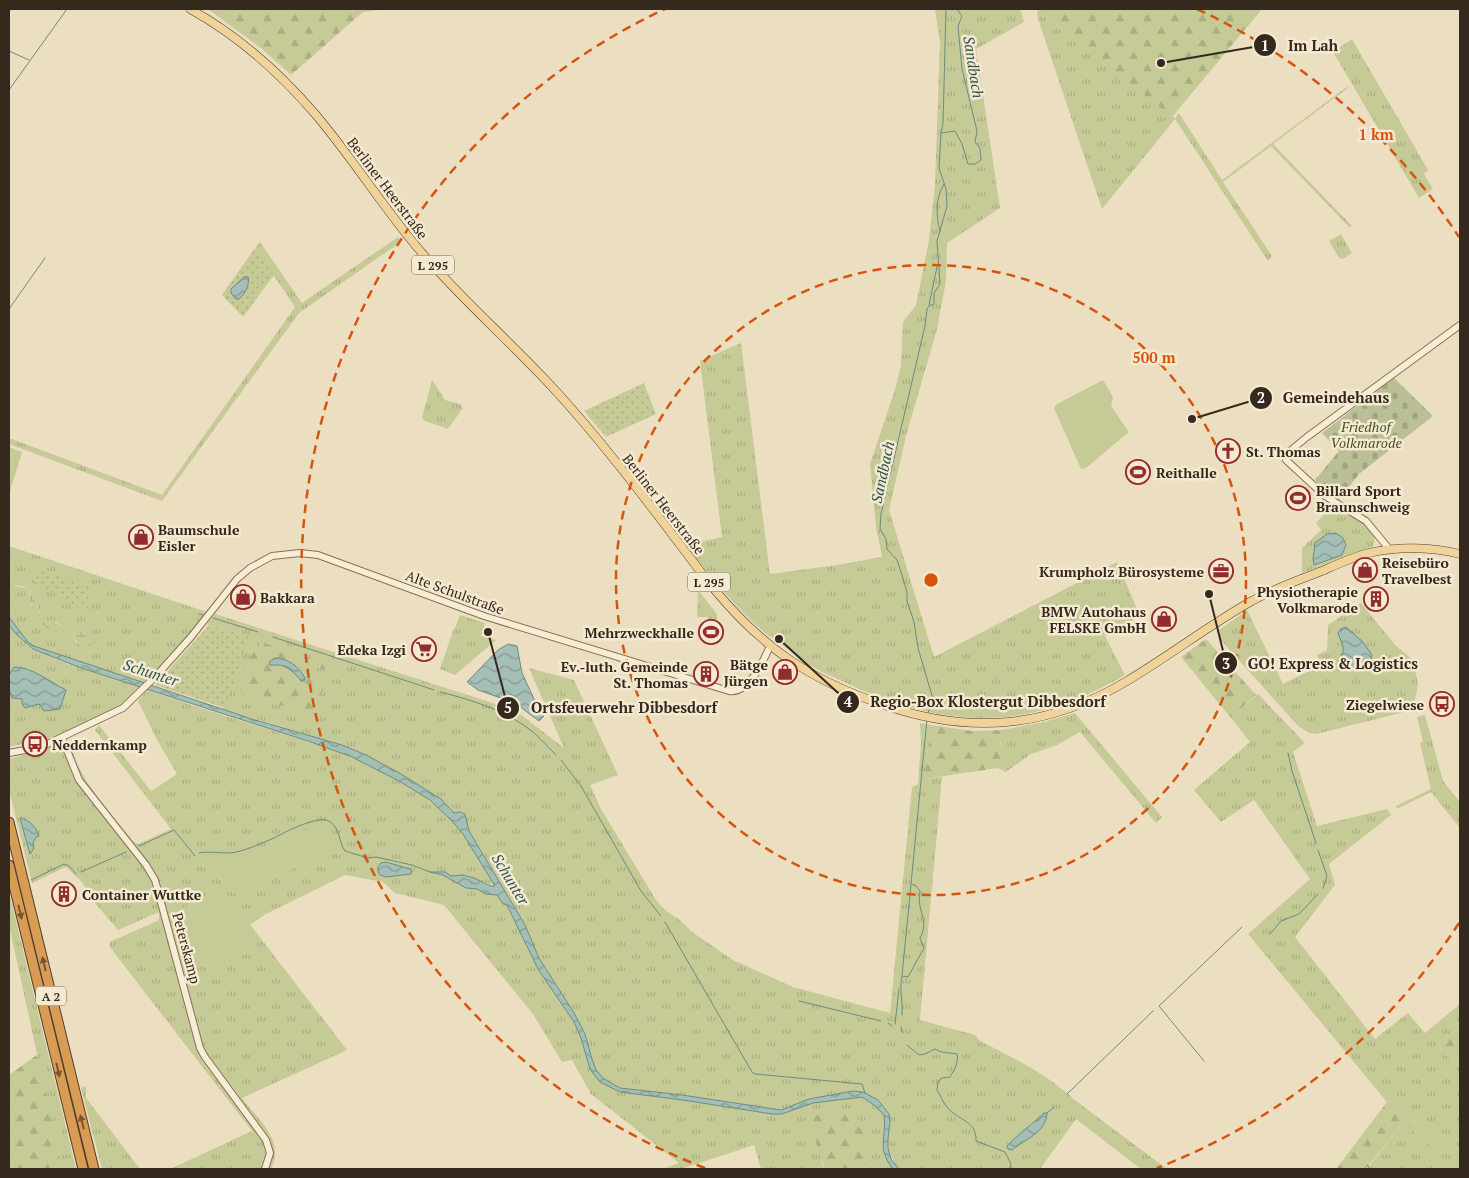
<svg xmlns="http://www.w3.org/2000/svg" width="1469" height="1178" font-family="'PT Serif',serif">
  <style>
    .grass { fill: url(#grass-tufts); fill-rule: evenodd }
    .forest { fill: url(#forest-firs) }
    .wetland { fill: url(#wetland-marsh) }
    .cemetery { fill: url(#cemetery-stones) }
    .garden { fill: url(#garden-dots) }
    .pitch { fill: #c5ca96 }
    .water { fill: url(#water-waves); stroke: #6b8c83 }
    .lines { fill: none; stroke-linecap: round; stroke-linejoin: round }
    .stream { stroke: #6b8c83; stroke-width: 1 }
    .minor-casing { stroke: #857059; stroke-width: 8 }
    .major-casing { stroke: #533e2e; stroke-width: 9 }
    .highway-casing { stroke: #533e2e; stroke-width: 11 }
    .minor { stroke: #f7ecd4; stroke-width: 6 }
    .major { stroke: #efd39a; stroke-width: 8 }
    .highway { stroke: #d99c54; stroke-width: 9 }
    .oneway { fill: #775633 }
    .ring { fill: none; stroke: #d6540e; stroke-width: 2.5; stroke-dasharray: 9 6 }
    .labels { text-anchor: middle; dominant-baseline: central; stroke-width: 5; stroke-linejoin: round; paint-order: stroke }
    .shield { fill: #f4e9d1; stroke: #6e6253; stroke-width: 1 }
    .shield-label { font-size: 12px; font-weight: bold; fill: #35281d }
    .street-label { font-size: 14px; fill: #35281d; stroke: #f4e9d1 }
    .park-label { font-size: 14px; font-style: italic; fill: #475125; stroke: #f4e9d1 }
    .poi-label { font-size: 14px; font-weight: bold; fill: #35281d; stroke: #f4e9d1; text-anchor: start }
    .water-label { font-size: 15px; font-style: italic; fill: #2d5551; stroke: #f4e9d1 }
    .centre { fill: #d6540e; stroke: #f4e9d1; stroke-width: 2.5 }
    .ring-label { font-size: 15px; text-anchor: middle; font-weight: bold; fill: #d6540e; stroke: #f4e9d1; stroke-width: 5; stroke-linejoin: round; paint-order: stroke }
    .leader { fill: none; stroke: #35281d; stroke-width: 2 }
    .callout-dot { fill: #35281d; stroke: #f4e9d1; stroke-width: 2 }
    .mark-label { font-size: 15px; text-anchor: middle; font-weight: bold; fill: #fff }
    .callout-label { font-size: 15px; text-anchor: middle; font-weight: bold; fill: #35281d; stroke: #f4e9d1; stroke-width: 5; stroke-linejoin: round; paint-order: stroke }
  </style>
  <defs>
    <pattern id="grass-tufts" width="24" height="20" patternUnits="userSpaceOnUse" patternTransform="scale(1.25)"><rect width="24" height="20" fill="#c5ca96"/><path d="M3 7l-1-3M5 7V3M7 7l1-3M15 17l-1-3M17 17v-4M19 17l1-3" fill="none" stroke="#aaae81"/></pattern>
    <pattern id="forest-firs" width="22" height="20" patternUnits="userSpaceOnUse" patternTransform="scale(1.25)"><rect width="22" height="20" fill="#c5ca96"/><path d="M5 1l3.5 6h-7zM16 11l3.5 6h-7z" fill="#aaae81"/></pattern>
    <pattern id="wetland-marsh" width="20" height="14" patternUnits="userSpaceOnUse" patternTransform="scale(1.25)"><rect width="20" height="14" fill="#c5ca96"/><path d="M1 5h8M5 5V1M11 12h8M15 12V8" fill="none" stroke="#aaae81"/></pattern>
    <pattern id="cemetery-stones" width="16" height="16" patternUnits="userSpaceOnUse" patternTransform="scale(1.25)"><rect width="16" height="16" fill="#babf95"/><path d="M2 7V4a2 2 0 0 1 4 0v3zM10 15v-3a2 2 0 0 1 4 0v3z" fill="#a0a480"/></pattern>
    <pattern id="garden-dots" width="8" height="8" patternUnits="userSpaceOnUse" patternTransform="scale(1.25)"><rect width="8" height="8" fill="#c5ca96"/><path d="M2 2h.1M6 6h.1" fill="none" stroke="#aaae81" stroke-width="1.8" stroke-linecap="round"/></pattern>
    <pattern id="water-waves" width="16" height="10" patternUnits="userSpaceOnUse" patternTransform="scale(1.25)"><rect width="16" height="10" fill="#a4bfb6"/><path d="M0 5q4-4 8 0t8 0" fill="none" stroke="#869b93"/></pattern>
  </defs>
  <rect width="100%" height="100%" fill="#ecdfc1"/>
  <path class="grass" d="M935,9H1020L1024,22L976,49L1000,208L947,243L946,281L937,329L906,436L889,510L934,657L1117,562L1140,616L1105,636L1125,675C1028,732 944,730 844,682C834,677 823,673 813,667C802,660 791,651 780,643C775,639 768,636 764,632C734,606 710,576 686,545L722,537L700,361L741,343L770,574L837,565L882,557L876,527L870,464L895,390L901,366L903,322L916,305L929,240L935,184L940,42Z
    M1037,9L1175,118L1179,113L1222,180L1348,86L1349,87L1273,144L1352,226L1349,227L1271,146L1223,182L1272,256L1268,261L1175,119L1102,209L1038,19Z
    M1352,39L1428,170L1424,174L1433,189L1419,198L1333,52Z
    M1341,234L1352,253L1343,259L1339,258L1329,241Z
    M398,237L402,241L299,313L162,501L9,444V438L162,495L295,307L255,248L260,242L302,303Z
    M432,380L445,400L460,404L463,408L448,429L425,421L422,418Z
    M1333,505C1347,512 1385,528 1372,548L1302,573V548L1321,530L1316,523Z
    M9,546L207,612L198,625L143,684L34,646L28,642L9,617V579L13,584L19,587L27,588L29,591L31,603L38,618L53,631H60L73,635L76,642L83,647L74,631L62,627L57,622L43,620L41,617L33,594L28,585L18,582L9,575Z
    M698,590L717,614V623H714V627H708V617H697Z
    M1361,603L1395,645L1413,660L1418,684L1413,710L1316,734L1309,733L1298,726L1219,638L1218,631L1247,610L1283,684L1321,665L1317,655L1327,650L1328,625ZM1343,646L1371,661C1361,668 1345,672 1338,660L1343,652Z
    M215,614L515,710L564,748L529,668L574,680L618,775L590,785L601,809L656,900L666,911L680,920L692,932L733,960L793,987L890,1013L912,787L918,784L921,744L920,723L931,725L924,779L942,777L920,1020L975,1035L980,1041C1014,1058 1049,1075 1076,1101L1167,1169H1141L1076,1119L1040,1169H899C886,1152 887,1142 890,1121L863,1092L809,1099L781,1110L682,1095L620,1088L604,1079L596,1070L592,1059L585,1034L574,1013L539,958L525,925L469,831L467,822L454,813L441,799L366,755L342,745L222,709L225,707L248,636L209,625L207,624Z
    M460,615L485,623L481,636L496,640L455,675L440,669L454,628L461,630L455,628Z
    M9,625C16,634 24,644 34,649C65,665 105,676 139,687L122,705L107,714L47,739L9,747Z
    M147,690C183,702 219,714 255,725C315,744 378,761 429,800C459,822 477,855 496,886L484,882L442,874L466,888L477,889L482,892L497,895L503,904L507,905L538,969L574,1022L581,1038L590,1069L620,1092L683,1100L772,1114H782L813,1103L862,1097L874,1105L884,1115C886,1137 878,1148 893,1169H871L872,1164L821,1161L825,1169H761L754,1145L681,1169H662L679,1163L591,1094L572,1060L562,1062L533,1014L444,905L395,893L383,882L345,875L264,915L250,925L222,889L170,915L173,927L204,966L262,940L347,1050L242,1098C257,1119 286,1140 271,1169H170L252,1131L109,946L110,942L159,920V912L118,930L89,896L91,895L80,880L66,867L32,883L9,790V759L57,745L60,746L73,740C66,765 118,822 134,842L138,844L171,829L95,730L99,725L151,791L177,774L156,738L138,701ZM294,833L336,851L234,893L231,892L198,851L252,853Z
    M1258,694L1305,743L1293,752L1317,826L1387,809L1391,815L1329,864L1335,885L1295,937L1375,1039L1408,1013L1425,1033L1460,1004V1026L1439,1044L1442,1053L1460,1064V1169H1367L1403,1123L1440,1153L1444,1148L1408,1117L1393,1101L1387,1102L1248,934L1310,879L1254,800L1221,822L1194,790L1250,742L1231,718Z
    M1075,713L1162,817L1156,823L1080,732L1057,745L1031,754L1006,772L998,768L1002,730L1044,722Z
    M1425,715L1443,781L1460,802V828L1431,792L1397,809L1396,806L1431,789L1420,743L1423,742L1417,717Z
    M9,892L76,1169H53L61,1164L9,925Z
    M86,1086V1098L140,1169H102L81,1088Z"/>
  <path class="forest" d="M208,9H386L363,12L291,75L262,49Z
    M1037,9H1262L1172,117Z
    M1206,639L1256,695L1231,718L1181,657Z
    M261,642L325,663V670L281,658L269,662L270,665L279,664L285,667L292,671L301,681L305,678L302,673L328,690L321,691L318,699L325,697L324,712L246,700L239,687L245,664Z
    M931,725L973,731L1002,730L998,768L924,779Z
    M1460,1026V1064L1442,1053L1439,1044Z
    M38,1054L61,1164L53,1169H9V1075Z
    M1393,1101L1408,1117L1444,1148L1440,1153L1403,1123L1366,1169H1336L1387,1102Z
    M835,1112L860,1120C866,1134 874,1155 871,1169H825L807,1117Z"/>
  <path class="wetland" d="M9,575L18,582L28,585L31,588L39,612L43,620H53L62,627L81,632L93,640L94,643L87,648C79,646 77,642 73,635C65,632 56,633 50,630C41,626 34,611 31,602C29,598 31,593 29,590C24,583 11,590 9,575Z"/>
  <path class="cemetery" d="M1394,378L1433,416L1359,474L1338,501L1326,492L1315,480L1339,451L1322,433Z"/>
  <path class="garden" d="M255,248L274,275L243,317L222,295Z
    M644,383L656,414L606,437L584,411Z
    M37,569L93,587L86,612L33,580Z
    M209,625L249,636L225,708L155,685Z"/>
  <path class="pitch" d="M1103,380L1113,397L1111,406L1129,432L1086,468L1081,469L1054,408L1057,404Z
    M9,447L22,452L9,495Z
    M317,827L329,832L336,851L234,893L231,892L198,851L252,853L294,833Z
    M222,889L262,940L204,966L173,927L170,915L173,912Z"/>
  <path class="water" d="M244,277H248C250,285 245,294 239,299H236L231,293V289Z
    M1336,533L1343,538L1346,545L1342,555L1314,565L1313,559L1315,543L1327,534Z
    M9,617L28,642L34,646L252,719L342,745L366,755L401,774L441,799L454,813L460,812L465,814L469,831L525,925L539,958L574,1013L585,1034L592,1059L596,1070L604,1079L620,1088L682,1095L781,1110L809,1099L853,1091L863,1092L878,1100L889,1114L890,1121L888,1138V1148L891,1159L899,1169H893C876,1147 887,1139 884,1115L874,1105L862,1097L813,1103L782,1114H772L683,1100L620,1092L600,1082L590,1069L581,1038L574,1022L538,969L507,905L503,904L497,895L486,894L477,889L466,888L443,875L430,872H445L451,876L463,875L474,878L491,886H495L463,834L453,822L430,800L399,781L352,757L308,741L81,668L33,649L17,635L9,625Z
    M1346,627L1363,642L1372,655C1369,670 1345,673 1338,660L1343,652V646L1338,633L1341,629Z
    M508,644L517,646L522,673L534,699L544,716L539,721L515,703L478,690L467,682L498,650Z
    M275,658C288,658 299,667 305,678L304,681H301C297,675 287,665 278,665C275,665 272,665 270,665L269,662Z
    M14,667C32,667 50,682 66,690L60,709L44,711L39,704L25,708L22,704V699L12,698C8,688 6,676 14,667Z
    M20,818C30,820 36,827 39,836L36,837L33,843L34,848L30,854Z
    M386,862L410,869L412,871L411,874L386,877L380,875C377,870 377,867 381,863Z
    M1044,1113H1047C1046,1133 1025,1139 1012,1150L1008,1149L1007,1146C1018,1134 1032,1125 1044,1113Z"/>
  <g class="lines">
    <path class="stream" d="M9,51L29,60
      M9,90L67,9
      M941,133L943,124L946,9
      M940,231C936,216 935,198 944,184
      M929,305L937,267
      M9,309L45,258
      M199,614L203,615
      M213,618L258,632
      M273,637L434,690
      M440,692C473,700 507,711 533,732C541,739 548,747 556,755
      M928,713L933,699L918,648L914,622L907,601V592L902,575L897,560L887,549L886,539L880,529L881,514L925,326L927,309L929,306L934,304V293L940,284L937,241L947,206L946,189L939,168L941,133L955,131L962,144L968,164H975L981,160L980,148L975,142L977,131L962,69L958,26L962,16L957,9
      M1288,753L1292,771L1316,843
      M561,760L581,786L641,891L661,916
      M139,846L174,830L195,856
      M1318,850L1327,876L1323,888
      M199,853C209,851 220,853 230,853C243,852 262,843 274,838C285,832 318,815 329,821C340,827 339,843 345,851L368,858L376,857L412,865L430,872
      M81,872L126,852
      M31,880L64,864L69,866L76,874
      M665,922L752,1072L755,1074L862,1084L865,1093
      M1270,934L1281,921L1299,914L1318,894
      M902,975L911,885
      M799,1001L881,1021
      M902,1015C903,1001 899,989 902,976L908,977L924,948L920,938C930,920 916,911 920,891L916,886L911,884L927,719
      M888,1023L892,1026
      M895,1024L899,989
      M901,1027L902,1032
      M907,1045L919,1055L925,1054L935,1049C943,1054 948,1052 957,1054C959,1062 954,1070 950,1077L942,1078L938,1081L937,1090C941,1095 942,1102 947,1107C958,1121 977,1120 976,1141L1005,1152L1011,1164L1010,1168L1007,1169
      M1204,1061L1159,1006L1242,927
      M1067,1094L1153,1011
      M1047,1113L1054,1107
      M1368,1166L1370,1169"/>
    <defs>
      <path id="minor" d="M1390,550L1366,521L1325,496L1286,460L1285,455L1307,437L1460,325
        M62,738L79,780L146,865L155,880L200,1048L205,1057L266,1140L270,1153L265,1169
        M9,753L41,747L123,708L156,676L191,637L237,579L250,568L272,556L300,553L318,555L484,616L729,691C749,694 763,662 770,646"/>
      <path id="major" d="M190,9C239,36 280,73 316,115C354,160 384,209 422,253C463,301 511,342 554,389C612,452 662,522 714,589C764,649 810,680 884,705C970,735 1049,728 1127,681C1169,656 1208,626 1250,602C1273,589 1298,580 1322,571C1338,564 1353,557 1369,553C1398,546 1432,547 1460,554"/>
      <path id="highway" d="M9,822L94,1169
        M9,865L83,1169"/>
    </defs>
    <use href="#minor" class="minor-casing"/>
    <use href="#major" class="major-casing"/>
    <use href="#highway" class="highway-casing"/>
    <use href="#minor" class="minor"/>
    <use href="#major" class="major"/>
    <use href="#highway" class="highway"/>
  </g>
  <defs><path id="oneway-solid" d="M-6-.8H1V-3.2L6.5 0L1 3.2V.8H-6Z" transform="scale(1.25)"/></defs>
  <g class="oneway">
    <use href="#oneway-solid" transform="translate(20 912) rotate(77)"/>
    <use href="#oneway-solid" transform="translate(44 964) rotate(-103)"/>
    <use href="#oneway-solid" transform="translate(58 1070) rotate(77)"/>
    <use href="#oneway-solid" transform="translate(82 1122) rotate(-104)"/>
  </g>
  <g class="ring">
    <circle cx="931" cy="580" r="315"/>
    <path d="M1459 923A630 630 0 0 1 1157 1168M705 1168A630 630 0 0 1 665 9M1197 9A630 630 0 0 1 1459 237"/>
  </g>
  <defs>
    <symbol id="church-ring" viewBox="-11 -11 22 22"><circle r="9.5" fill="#f4e9d1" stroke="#922c2e" stroke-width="1.5"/><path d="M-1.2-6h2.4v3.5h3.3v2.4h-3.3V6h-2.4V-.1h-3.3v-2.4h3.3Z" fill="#922c2e"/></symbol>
    <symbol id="stadium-ring" viewBox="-11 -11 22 22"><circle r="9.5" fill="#f4e9d1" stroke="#922c2e" stroke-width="1.5"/><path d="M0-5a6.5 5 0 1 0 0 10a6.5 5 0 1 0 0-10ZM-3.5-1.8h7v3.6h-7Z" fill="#922c2e"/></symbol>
    <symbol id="shop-ring" viewBox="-11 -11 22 22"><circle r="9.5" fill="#f4e9d1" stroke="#922c2e" stroke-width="1.5"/><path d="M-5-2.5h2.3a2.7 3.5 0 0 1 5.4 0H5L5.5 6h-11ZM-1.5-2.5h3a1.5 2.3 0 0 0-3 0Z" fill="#922c2e"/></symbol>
    <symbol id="office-ring" viewBox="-11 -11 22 22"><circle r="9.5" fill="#f4e9d1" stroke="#922c2e" stroke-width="1.5"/><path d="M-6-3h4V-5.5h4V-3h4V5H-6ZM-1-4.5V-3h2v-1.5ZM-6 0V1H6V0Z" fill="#922c2e"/></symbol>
    <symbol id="building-ring" viewBox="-11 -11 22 22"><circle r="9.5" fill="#f4e9d1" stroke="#922c2e" stroke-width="1.5"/><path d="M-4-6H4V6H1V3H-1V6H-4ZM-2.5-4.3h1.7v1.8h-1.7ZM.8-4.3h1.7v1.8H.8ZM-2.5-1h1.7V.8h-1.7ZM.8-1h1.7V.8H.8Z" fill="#922c2e"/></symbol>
    <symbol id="supermarket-ring" viewBox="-11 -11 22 22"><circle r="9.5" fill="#f4e9d1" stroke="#922c2e" stroke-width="1.5"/><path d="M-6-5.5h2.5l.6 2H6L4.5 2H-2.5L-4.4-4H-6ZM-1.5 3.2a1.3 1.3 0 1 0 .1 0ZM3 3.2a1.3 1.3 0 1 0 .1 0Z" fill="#922c2e"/></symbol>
    <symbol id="bus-ring" viewBox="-11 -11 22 22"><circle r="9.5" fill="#f4e9d1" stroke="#922c2e" stroke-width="1.5"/><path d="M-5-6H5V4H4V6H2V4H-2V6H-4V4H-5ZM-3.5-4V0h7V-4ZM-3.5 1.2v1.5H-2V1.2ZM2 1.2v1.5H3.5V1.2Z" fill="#922c2e"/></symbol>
  </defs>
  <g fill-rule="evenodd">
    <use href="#church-ring" x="1214" y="437" width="28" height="28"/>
    <use href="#stadium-ring" x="1124" y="458" width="28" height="28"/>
    <use href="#stadium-ring" x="1284" y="484" width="28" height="28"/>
    <use href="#shop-ring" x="127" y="523" width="28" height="28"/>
    <use href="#shop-ring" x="1351" y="556" width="28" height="28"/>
    <use href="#office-ring" x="1207" y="557" width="28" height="28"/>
    <use href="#shop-ring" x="229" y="583" width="28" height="28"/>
    <use href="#building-ring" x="1362" y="585" width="28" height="28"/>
    <use href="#shop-ring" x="1150" y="605" width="28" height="28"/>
    <use href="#stadium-ring" x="697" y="618" width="28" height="28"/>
    <use href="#supermarket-ring" x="410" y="635" width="28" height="28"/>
    <use href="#shop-ring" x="771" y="658" width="28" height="28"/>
    <use href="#building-ring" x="692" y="660" width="28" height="28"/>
    <use href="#bus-ring" x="1428" y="690" width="28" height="28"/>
    <use href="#bus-ring" x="21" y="730" width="28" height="28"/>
    <use href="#building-ring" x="50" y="880" width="28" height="28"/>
  </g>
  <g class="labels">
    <g class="shield">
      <rect x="412" y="255.5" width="42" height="19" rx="4"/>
      <rect x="688" y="572.5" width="42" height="19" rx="4"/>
      <rect x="36" y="986.5" width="30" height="19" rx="4"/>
    </g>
    <g class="shield-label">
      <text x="433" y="265">L 295</text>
      <text x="709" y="582">L 295</text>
      <text x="51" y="996">A 2</text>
    </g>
    <g class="street-label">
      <text transform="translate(388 188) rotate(53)">Berliner Heerstraße</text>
      <text transform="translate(664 504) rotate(52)">Berliner Heerstraße</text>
      <text transform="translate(455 592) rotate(20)">Alte Schulstraße</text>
      <text transform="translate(187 948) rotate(75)">Peterskamp</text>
    </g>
    <g class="park-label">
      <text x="1366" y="426">Friedhof<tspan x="1366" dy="16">Volkmarode</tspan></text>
    </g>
    <g class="poi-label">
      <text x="1246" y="451">St. Thomas</text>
      <text x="1156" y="472">Reithalle</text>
      <text x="1316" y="490">Billard Sport<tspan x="1316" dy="16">Braunschweig</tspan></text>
      <text x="158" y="529">Baumschule<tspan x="158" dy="16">Eisler</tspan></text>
      <text x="1382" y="562">Reisebüro<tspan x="1382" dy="16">Travelbest</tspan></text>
      <text x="1204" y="571" text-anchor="end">Krumpholz Bürosysteme</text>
      <text x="1358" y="591" text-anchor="end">Physiotherapie<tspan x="1358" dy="16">Volkmarode</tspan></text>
      <text x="260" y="597">Bakkara</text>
      <text x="1146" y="611" text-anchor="end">BMW Autohaus<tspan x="1146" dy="16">FELSKE GmbH</tspan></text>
      <text x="694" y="632" text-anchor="end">Mehrzweckhalle</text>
      <text x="406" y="649" text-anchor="end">Edeka Izgi</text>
      <text x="768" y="664" text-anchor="end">Bätge<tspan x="768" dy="16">Jürgen</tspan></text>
      <text x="688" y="666" text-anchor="end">Ev.-luth. Gemeinde<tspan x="688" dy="16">St. Thomas</tspan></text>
      <text x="1424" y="704" text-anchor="end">Ziegelwiese</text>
      <text x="52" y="744">Neddernkamp</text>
      <text x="82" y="894">Container Wuttke</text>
    </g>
    <g class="water-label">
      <text transform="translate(974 67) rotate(81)">Sandbach</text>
      <text transform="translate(882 472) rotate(-78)">Sandbach</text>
      <text transform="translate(151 672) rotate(18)">Schunter</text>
      <text transform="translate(511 879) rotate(59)">Schunter</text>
    </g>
  </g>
  <circle cx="931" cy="580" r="8" class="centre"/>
  <g class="ring-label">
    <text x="1376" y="140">1 km</text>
    <text x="1154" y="363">500 m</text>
  </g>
  <path class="leader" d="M1161 63L1265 45M1192 419L1261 398M1209 594L1226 663M779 639L848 702M488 632L508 708"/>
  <g class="callout-dot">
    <circle cx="1161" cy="63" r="5"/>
    <circle cx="1192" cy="419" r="5"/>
    <circle cx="1209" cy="594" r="5"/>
    <circle cx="779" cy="639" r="5"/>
    <circle cx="488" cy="632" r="5"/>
    <circle cx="1265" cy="45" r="12"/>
    <circle cx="1261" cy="398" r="12"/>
    <circle cx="1226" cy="663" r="12"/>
    <circle cx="848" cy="702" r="12"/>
    <circle cx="508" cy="708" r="12"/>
  </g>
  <g class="mark-label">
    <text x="1265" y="51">1</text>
    <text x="1261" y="403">2</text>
    <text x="1226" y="669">3</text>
    <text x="848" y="707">4</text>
    <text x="508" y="713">5</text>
  </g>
  <g class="callout-label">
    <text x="1313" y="51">Im Lah</text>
    <text x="1336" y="403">Gemeindehaus</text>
    <text x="1333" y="669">GO! Express &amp; Logistics</text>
    <text x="988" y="707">Regio-Box Klostergut Dibbesdorf</text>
    <text x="624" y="713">Ortsfeuerwehr Dibbesdorf</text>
  </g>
  <rect width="1469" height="1178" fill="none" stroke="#35281d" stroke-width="20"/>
</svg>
